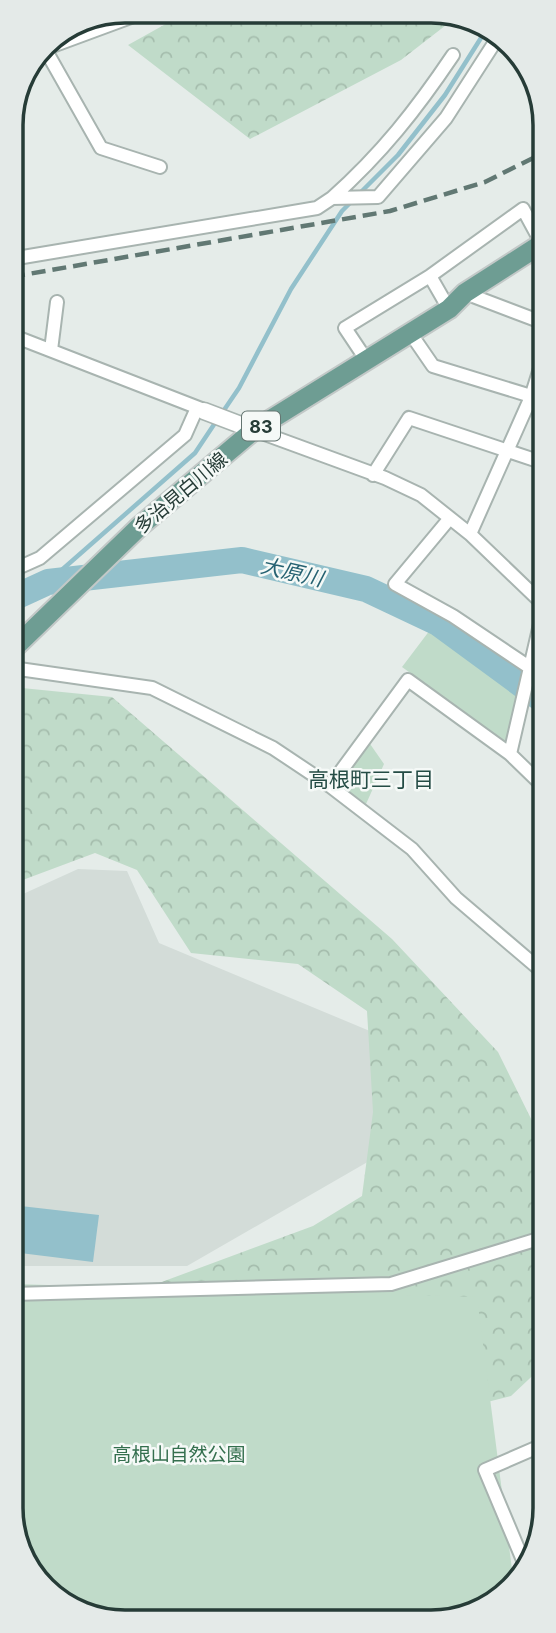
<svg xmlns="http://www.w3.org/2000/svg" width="556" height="1633" font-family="Inter,'Noto Sans JP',sans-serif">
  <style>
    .built { fill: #d3dcd8 }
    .forest { fill: url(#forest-crowns) }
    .park { fill: #c0dbc9 }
    .water { fill: #93c0cb }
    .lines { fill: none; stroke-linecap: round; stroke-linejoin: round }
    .stream { stroke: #93c0cb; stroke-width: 4.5 }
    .river { stroke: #93c0cb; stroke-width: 26 }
    .minor-casing { stroke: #a8b4b0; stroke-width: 16 }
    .tertiary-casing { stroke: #a8b4b0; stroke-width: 19 }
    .primary-casing { stroke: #c2c8c7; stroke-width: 23 }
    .minor { stroke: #fff; stroke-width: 12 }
    .tertiary { stroke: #fff; stroke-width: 16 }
    .primary { stroke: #6e9d93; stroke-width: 19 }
    .rail { stroke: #617873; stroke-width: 4.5; stroke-dasharray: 14 7; stroke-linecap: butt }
    .labels { text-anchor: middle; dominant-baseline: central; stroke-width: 5; stroke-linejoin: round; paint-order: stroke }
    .shield { fill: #f5f9f7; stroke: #647571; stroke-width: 2 }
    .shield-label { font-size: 18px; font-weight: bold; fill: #263c37 }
    .street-label { font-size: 19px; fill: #263c37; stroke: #f5f9f7 }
    .park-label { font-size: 19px; fill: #346f4e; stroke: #f5f9f7 }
    .water-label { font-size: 21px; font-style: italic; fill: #266272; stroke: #f5f9f7 }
    .neighbourhood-label { font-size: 21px; fill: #244c45; stroke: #f5f9f7 }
    .rim { fill: none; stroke: #263c37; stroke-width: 3.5 }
  </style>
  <defs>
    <pattern id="forest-crowns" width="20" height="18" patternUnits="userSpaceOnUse" patternTransform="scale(1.75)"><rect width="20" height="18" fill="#c0dbc9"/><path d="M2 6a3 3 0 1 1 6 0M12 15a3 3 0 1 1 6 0" fill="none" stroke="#a5bdad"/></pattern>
  </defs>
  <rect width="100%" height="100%" fill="#e5ece9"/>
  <path class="built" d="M78,869L127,871L159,943L377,1034L371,1160L187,1266H12V899Z"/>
  <path class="forest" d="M189,11L454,13L459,15L401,60L250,139L128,45Z
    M12,687L112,697L392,939L498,1052L545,1147V1364L511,1396L444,1413L454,1620H102L44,1589L13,1531L140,1290L313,1226L362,1196L373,1112L367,1011L298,964L191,953L137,870L95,853L12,884Z"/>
  <path class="park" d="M430,630L519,690L507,743L402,667Z
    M368,741L384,764L366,804L337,783Z
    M12,1284L477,1297L514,1585L454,1620H102L44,1589L13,1531Z"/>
  <path class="water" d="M12,1205L99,1215L93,1262L12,1252Z"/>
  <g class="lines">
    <path class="stream" d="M359,194L398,155L445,95L486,30
      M222,413L239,388L291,289L342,211L352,201
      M48,582L195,453L217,420"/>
    <path class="river" d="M11,599L48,582L242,560L366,589L438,623L544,701"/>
    <defs>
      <path id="minor" d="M44,49L147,11
        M45,49L101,148L160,167
        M332,198C382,153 416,110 453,55
        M11,259L317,208L332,198L378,197L446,118L493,45L501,38
        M430,276L449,309
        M465,293L544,323
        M411,334L433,366L544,400
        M11,335L204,410
        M51,350L57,302
        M367,361L345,328L430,276L523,209L542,244
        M254,430L385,478L421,495L470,534L544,605
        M373,475L409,418L544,463
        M450,518L395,584L453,616L529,667
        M470,534L531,397L544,356
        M11,571L40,558L185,435L197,408
        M12,668L152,688L273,748L330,786L412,849L456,898L544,973
        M510,754L544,787
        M330,786L408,680L510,754L544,607
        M12,1294L391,1284L545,1237
        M525,1565L485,1470L545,1444"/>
      <path id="tertiary" d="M204,411L254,430"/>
      <path id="primary" d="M12,650L139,527L254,430L449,309L465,293L543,243"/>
    </defs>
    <use href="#minor" class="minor-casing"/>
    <use href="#tertiary" class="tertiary-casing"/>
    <use href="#primary" class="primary-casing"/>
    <use href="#minor" class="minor"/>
    <use href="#tertiary" class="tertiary"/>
    <use href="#primary" class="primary"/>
    <path class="rail" d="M11,277L390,211L485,182L543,153"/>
  </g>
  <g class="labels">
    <rect class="shield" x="242" y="411.5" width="38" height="29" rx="5"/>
    <g class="shield-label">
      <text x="261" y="426">83</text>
    </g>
    <g class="street-label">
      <text transform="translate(181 493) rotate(-40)">多治見白川線</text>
    </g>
    <g class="park-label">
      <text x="179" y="1454">高根山自然公園</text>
    </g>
    <g class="water-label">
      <text transform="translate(292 572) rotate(13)">大原川</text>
    </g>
    <g class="neighbourhood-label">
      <text x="371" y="779">高根町三丁目</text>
    </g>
  </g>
  <path d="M0 0H556V1633H0ZM125 23H431A102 102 0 0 1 533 125V1508A102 102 0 0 1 431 1610H125A102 102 0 0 1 23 1508V125A102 102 0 0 1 125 23Z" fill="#e4eae8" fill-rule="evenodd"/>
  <path class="rim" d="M125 23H431A102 102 0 0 1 533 125V1508A102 102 0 0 1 431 1610H125A102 102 0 0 1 23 1508V125A102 102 0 0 1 125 23Z"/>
</svg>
